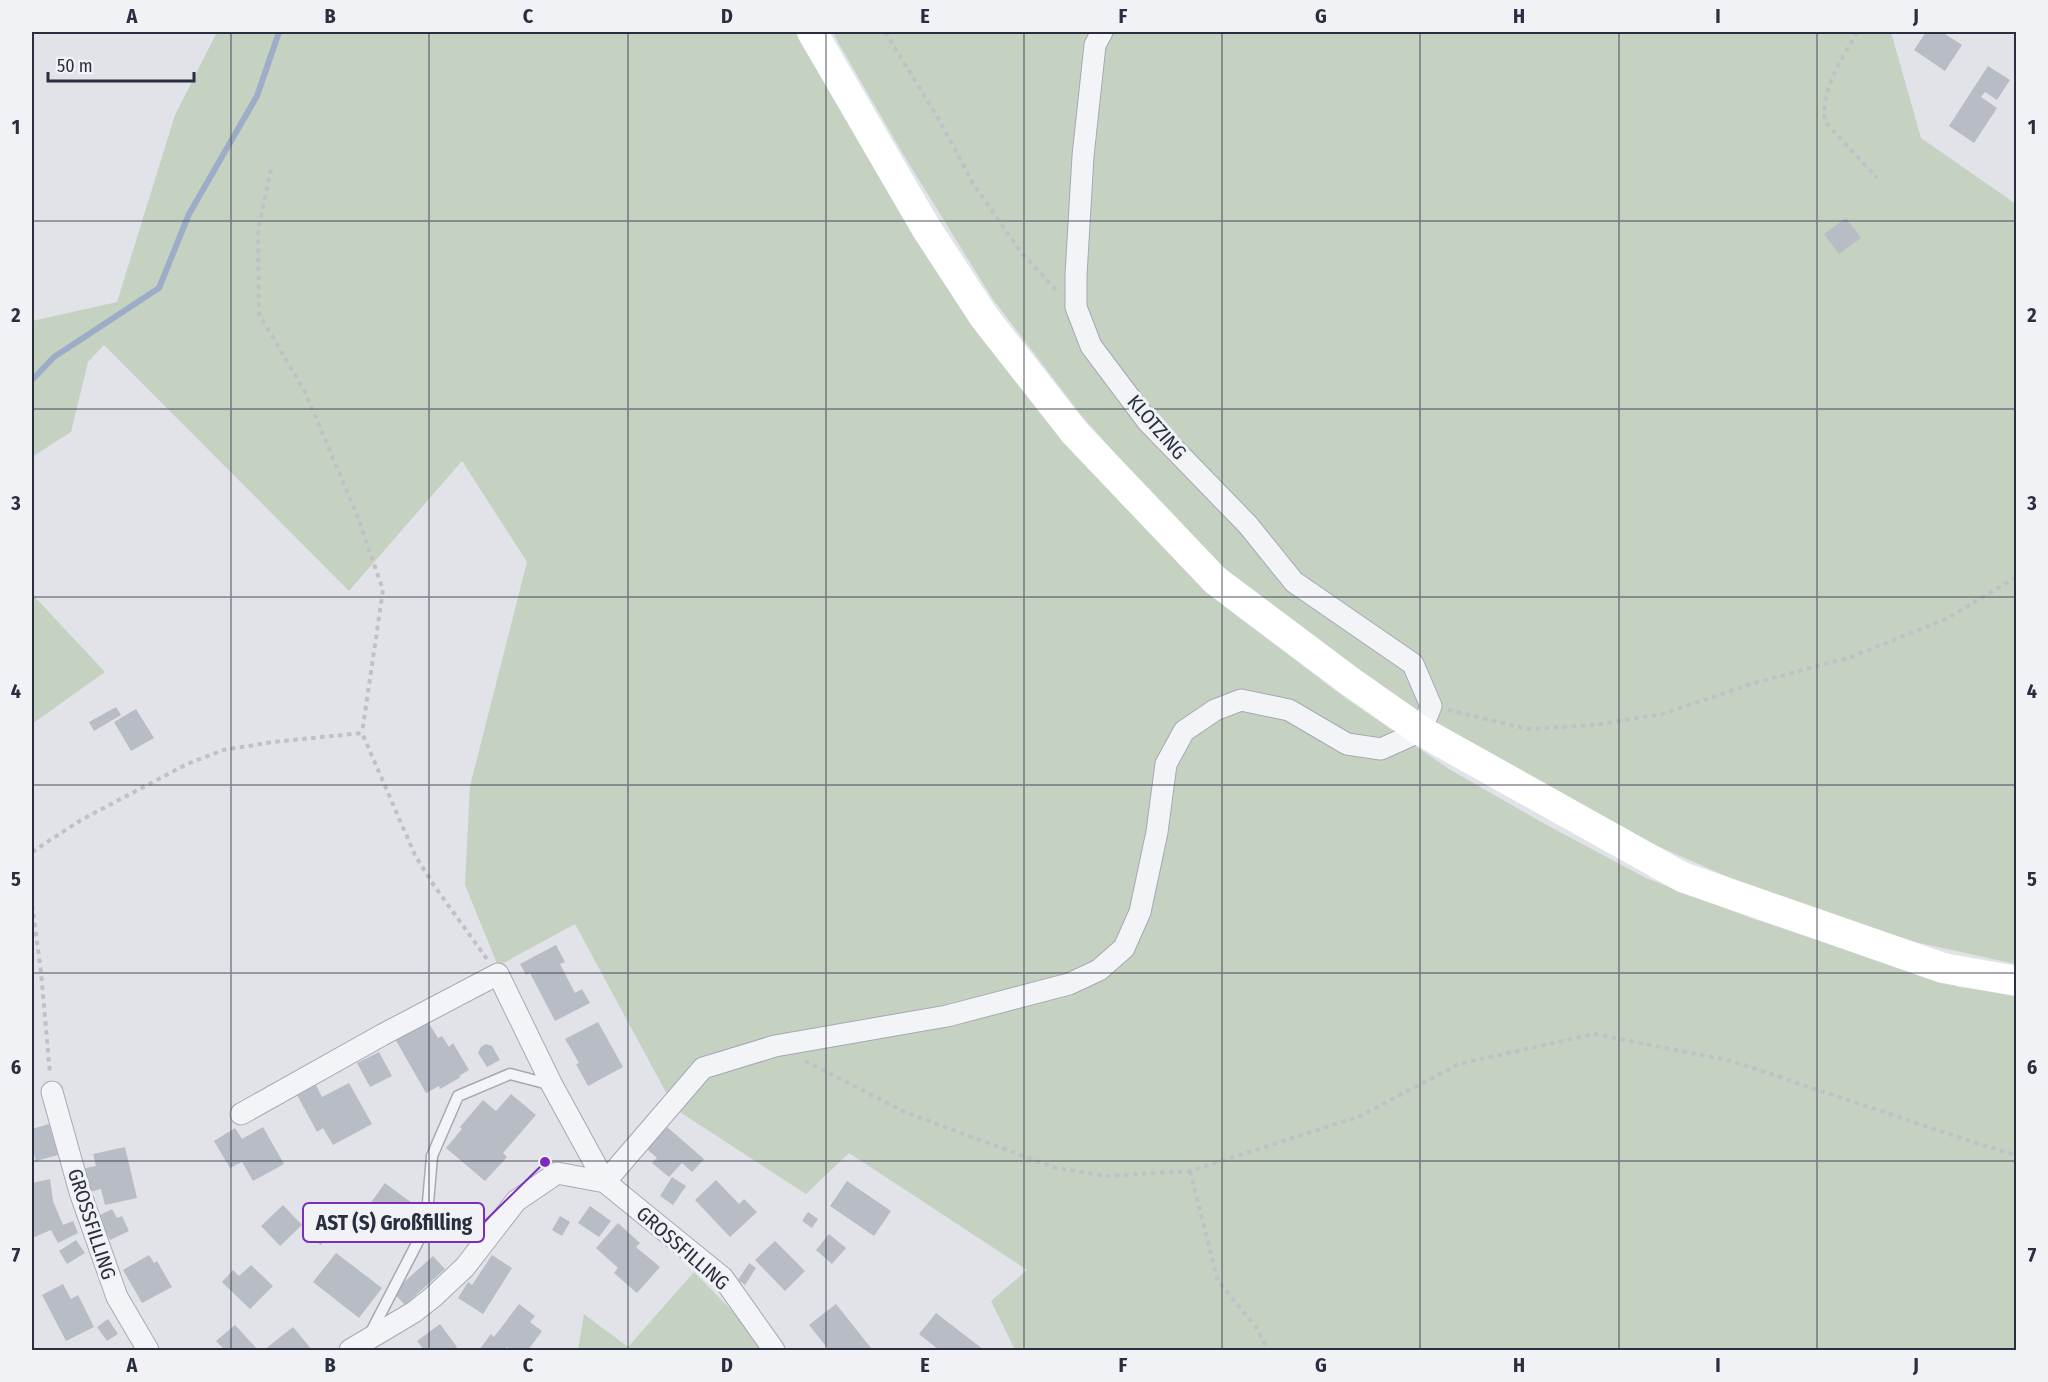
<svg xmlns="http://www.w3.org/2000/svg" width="2048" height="1382" font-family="'Fira Sans Condensed',sans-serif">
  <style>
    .green { fill: #c5d2c2 }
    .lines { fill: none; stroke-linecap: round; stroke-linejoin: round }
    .stream { stroke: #9eadc7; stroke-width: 6 }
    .building { fill: #b8bcc5 }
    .service-casing { stroke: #a6a9b3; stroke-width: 13 }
    .minor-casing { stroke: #a6a9b3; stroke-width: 23 }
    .path { stroke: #bfc1c7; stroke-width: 4; stroke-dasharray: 4.5 4.5; stroke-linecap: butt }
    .service { stroke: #f3f4f7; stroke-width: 10 }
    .minor { stroke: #f3f4f7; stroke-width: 21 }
    .secondary { stroke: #fff; stroke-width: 30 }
    .grid { fill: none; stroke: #2a2f3f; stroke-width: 1.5; stroke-opacity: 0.55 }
    .labels { text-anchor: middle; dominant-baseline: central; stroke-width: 6; stroke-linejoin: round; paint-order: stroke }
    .street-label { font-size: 20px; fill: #2a2f3f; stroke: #f0f2f6 }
    .leader { fill: none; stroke: #7b2cbf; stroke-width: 2 }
    .callout-dot { fill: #7b2cbf; stroke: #f0f2f6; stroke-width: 2 }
    .callout { fill: #f0f2f6; stroke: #7b2cbf; stroke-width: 2 }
    .callout-label { font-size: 21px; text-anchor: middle; font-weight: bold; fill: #2a2f3f }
    .neatline { fill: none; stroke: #2a2f3f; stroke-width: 2 }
    .grid-label { font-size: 20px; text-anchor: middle; font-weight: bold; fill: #2a2f3f }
  </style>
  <rect width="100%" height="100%" fill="#e1e3e9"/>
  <path class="green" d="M217,32H802L1153,533L1225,607L1344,697L1449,769L1543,823L1646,878L1751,918L1959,987L2016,995V1350H1015L991,1301L1027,1270L849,1153L806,1194L675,1109L575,924L498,966L465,885L470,786L527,562L462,461L349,591L104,345L88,362L71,432L32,457V321L117,302L175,115Z
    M833,32H1891L1921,138L2016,204V964L1915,942L1769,895L1653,844L1386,698L1239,583L1149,492L1081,415L992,298L903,154L839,44Z
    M32,594L105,672L32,724Z
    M694,1272L761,1340L768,1350H578L584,1314L628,1347Z"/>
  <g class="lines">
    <path class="stream" d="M32,380L54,357L159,288L189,214L257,96L279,32"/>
  </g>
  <path class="building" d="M1926,32H1942L1962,45L1945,71L1914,50Z
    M1988,66L2010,80L1997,100L1985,92L1981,97L1997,108L1974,143L1949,126Z
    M1846,218L1861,238L1839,254L1824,234Z
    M116,707L121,715L94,731L89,722Z
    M136,709L154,738L131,751L114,722Z
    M556,945L565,962L560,964L575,993L582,989L590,1003L555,1021L530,973L526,975L520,964Z
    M426,1019L438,1038L442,1036L449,1047L453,1043L469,1070L459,1076L461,1077L440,1089L439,1086L426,1093L394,1037Z
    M598,1022L623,1067L588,1086L576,1064L579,1063L565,1039Z
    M486,1044L492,1046L500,1060L487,1067L478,1053L481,1047Z
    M379,1052L392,1076L370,1087L357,1063Z
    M349,1083L372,1124L333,1145L323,1128L317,1132L297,1095L316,1085L322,1097Z
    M511,1094L536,1115L503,1153L507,1157L485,1181L446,1148L462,1129L460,1127L483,1100L496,1111Z
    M49,1124L58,1155L36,1161L32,1147V1129Z
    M263,1127L284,1164L253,1181L242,1162L230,1168L214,1141L235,1128L242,1139Z
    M667,1127L704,1159L692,1172L682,1163L669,1177L652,1163L657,1158L647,1149Z
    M125,1147L137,1198L105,1205L101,1189L87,1193L81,1169L96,1166L93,1154Z
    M672,1177L686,1186L673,1205L660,1196Z
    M50,1179L53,1201L63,1225L73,1221L78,1233L58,1243L51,1230L32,1238V1183Z
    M716,1180L739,1204L744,1199L757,1212L730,1237L695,1200Z
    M847,1181L891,1211L874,1236L830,1206Z
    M385,1183L424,1212L402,1243L364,1212Z
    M283,1205L302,1225L280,1246L261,1226Z
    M590,1206L611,1221L599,1237L578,1223Z
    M112,1209L117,1218L122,1216L129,1231L110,1240L98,1216Z
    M318,1212L335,1221L321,1245L304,1234Z
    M808,1212L818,1219L812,1228L802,1221Z
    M560,1216L570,1222L562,1236L552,1230Z
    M618,1223L640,1243L636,1247L660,1267L637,1293L614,1273L618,1268L596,1248Z
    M829,1234L846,1248L832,1264L816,1250Z
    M76,1240L85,1253L67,1264L59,1251Z
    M775,1241L805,1271L785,1291L755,1260Z
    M336,1253L382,1288L359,1318L313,1282Z
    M149,1255L154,1263L157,1261L172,1287L142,1303L123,1270Z
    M492,1255L512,1268L483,1314L458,1298L468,1282L472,1285Z
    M433,1256L445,1269L405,1305L393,1292Z
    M749,1263L756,1268L745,1285L738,1280Z
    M251,1265L273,1286L250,1309L222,1282L233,1270L239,1276Z
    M63,1284L71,1299L78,1295L94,1327L66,1341L42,1295Z
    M519,1304L535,1316L530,1322L542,1331L528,1350H511L507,1347L504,1350H479L491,1334L494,1337Z
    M836,1304L871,1348L868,1350H829L809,1325Z
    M936,1313L984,1350H939L919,1334Z
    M108,1319L118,1334L107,1341L97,1327Z
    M440,1324L457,1347L453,1350H424L417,1341Z
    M235,1325L258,1350H225L216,1341Z
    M293,1327L312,1350H264Z"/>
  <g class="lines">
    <defs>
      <path id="service" d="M370,1334L426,1226L432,1156L458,1096L510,1074L552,1085"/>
      <path id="minor" d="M52,1092L80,1192L117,1297L148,1350
        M241,1114L382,1035L498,974L552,1085L605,1182L723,1278L774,1350
        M605,1182L703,1068L775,1046L947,1016L1069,984L1099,970L1124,948L1140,912L1157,832L1166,764L1184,731L1215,710L1241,700L1289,710L1347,744L1381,749L1421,731L1431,706L1413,664L1294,582L1248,525L1148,422L1091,346L1076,307V275L1083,156L1095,45L1102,32
        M350,1350L414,1312L433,1297L465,1267L516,1201L557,1173L605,1182"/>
    </defs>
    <use href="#service" class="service-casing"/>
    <use href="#minor" class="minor-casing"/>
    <path class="path" d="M885,32L938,118L974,185L1021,252L1056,290
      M1857,32C1841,62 1821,86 1825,122L1877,178
      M271,169L258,230L259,314L305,392L357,515L383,590L362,733
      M1448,710L1528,729L1595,725L1662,714L1751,684L1851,657L1946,619L2016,577
      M32,852L81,820L187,764L223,750L273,742L362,733L415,855L433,884L487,959
      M32,905L41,972L50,1074
      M805,1061L907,1113L1056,1168L1106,1176L1190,1171L1358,1117L1459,1064L1594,1034L1732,1061L1976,1143L2016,1155
      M1190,1171L1218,1281L1256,1327L1268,1350"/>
    <use href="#service" class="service"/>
    <use href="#minor" class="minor"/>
    <path class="secondary" d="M812,32L926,228L984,317L1075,433L1215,580L1351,682L1421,731L1682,877L1943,968L2016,981"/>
  </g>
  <path class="grid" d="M231,32V1350M429,32V1350M628,32V1350M826,32V1350M1024,32V1350M1222,32V1350M1420,32V1350M1619,32V1350M1817,32V1350M32,221H2016M32,409H2016M32,597H2016M32,785H2016M32,973H2016M32,1161H2016"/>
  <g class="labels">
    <g class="street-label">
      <text transform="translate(1157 427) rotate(49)">KLOTZING</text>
      <text transform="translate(92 1224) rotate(72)">GROSSFILLING</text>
      <text transform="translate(683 1248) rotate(41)">GROSSFILLING</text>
    </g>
  </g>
  <path class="leader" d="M545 1162L484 1222"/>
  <circle class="callout-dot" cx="545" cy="1162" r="6"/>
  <rect class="callout" x="303" y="1203" width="181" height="39" rx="6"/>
  <g class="callout-label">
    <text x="394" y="1230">AST (S) Großfilling</text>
  </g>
  <rect width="2048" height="1382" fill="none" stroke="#f0f2f6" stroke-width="66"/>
  <path d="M48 72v9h146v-9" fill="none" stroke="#2a2f3f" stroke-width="3"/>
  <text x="57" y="72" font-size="18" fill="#2a2f3f" stroke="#f0f2f6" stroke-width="4.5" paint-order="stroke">50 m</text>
  <rect x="33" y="33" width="1982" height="1316" class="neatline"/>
  <g class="grid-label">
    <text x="132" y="23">A</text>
    <text x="330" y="23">B</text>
    <text x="528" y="23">C</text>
    <text x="727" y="23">D</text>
    <text x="925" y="23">E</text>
    <text x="1123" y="23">F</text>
    <text x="1321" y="23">G</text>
    <text x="1519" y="23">H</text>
    <text x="1718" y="23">I</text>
    <text x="1916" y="23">J</text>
    <text x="16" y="134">1</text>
    <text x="2032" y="134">1</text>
    <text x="16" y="322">2</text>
    <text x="2032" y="322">2</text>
    <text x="16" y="510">3</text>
    <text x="2032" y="510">3</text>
    <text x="16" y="698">4</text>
    <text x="2032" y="698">4</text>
    <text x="16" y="886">5</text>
    <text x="2032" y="886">5</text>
    <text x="16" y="1074">6</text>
    <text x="2032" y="1074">6</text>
    <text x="16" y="1262">7</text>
    <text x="2032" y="1262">7</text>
    <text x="132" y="1372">A</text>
    <text x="330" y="1372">B</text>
    <text x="528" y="1372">C</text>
    <text x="727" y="1372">D</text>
    <text x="925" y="1372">E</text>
    <text x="1123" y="1372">F</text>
    <text x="1321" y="1372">G</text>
    <text x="1519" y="1372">H</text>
    <text x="1718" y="1372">I</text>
    <text x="1916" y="1372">J</text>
  </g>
</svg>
